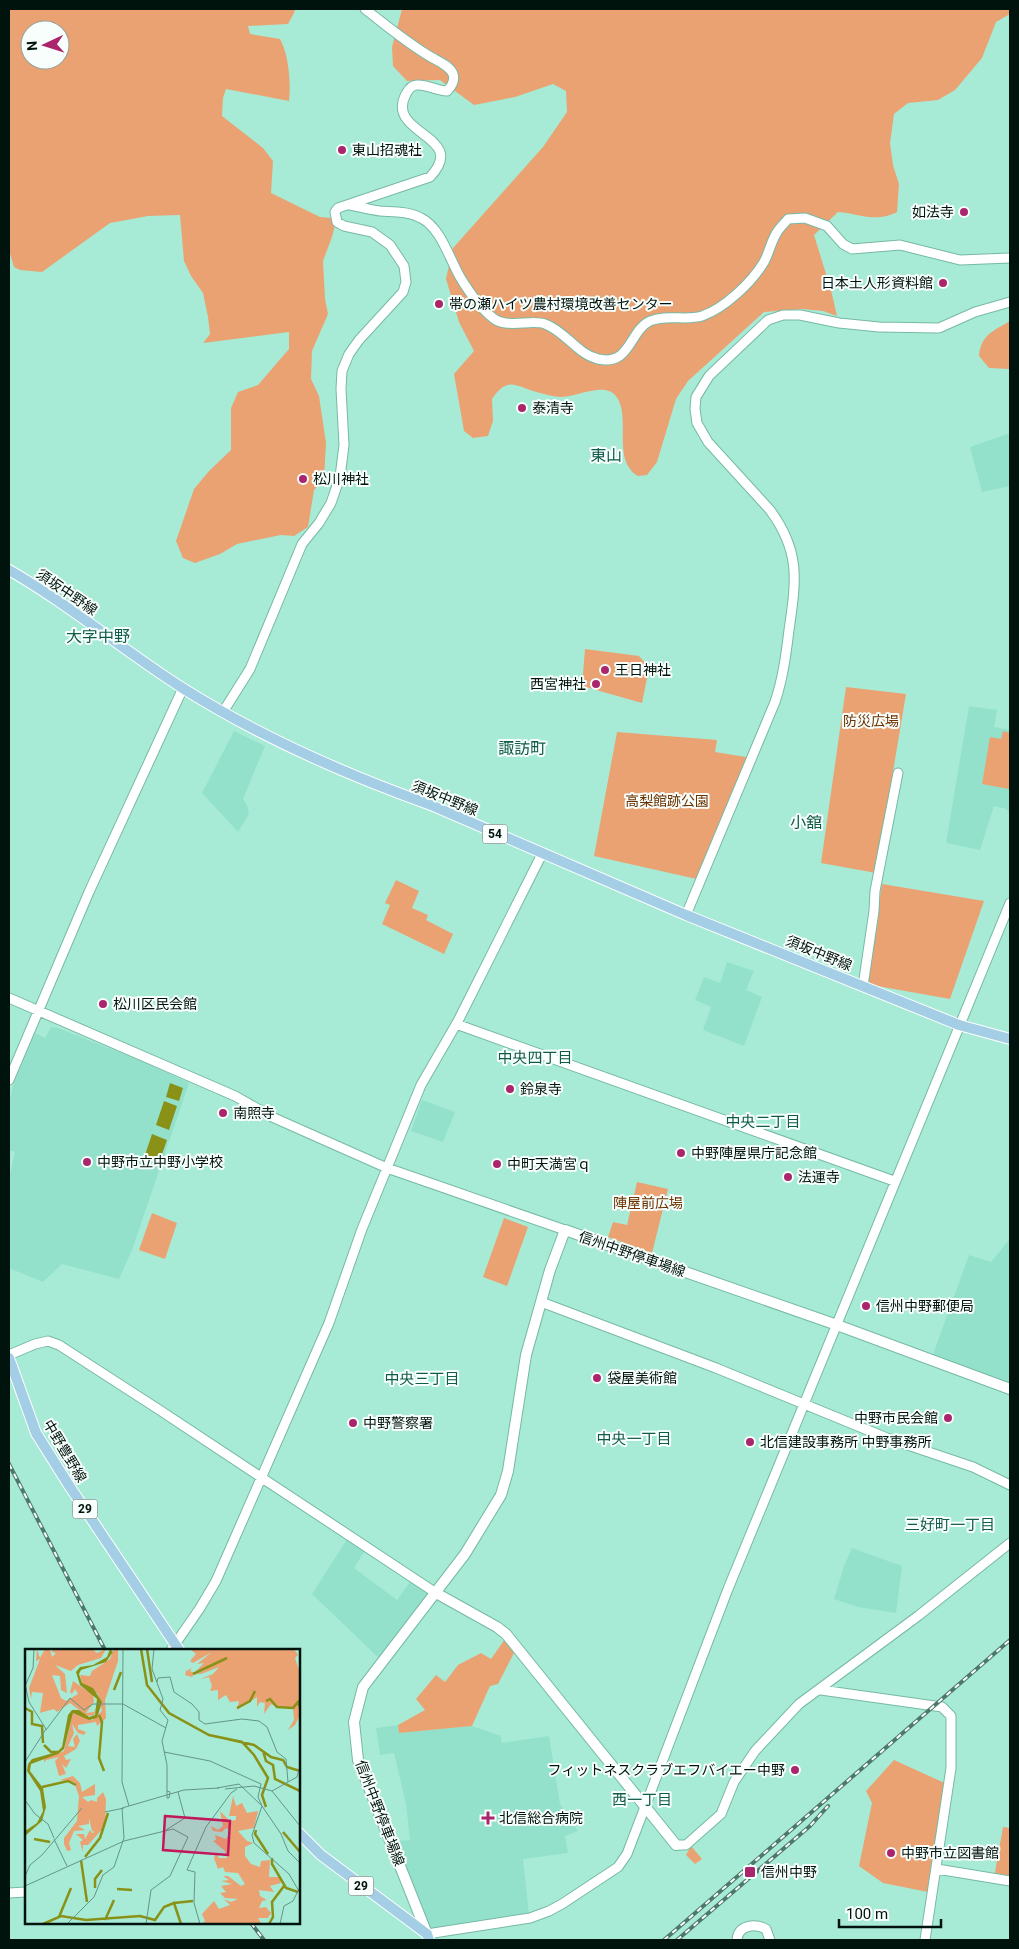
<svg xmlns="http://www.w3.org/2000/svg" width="1019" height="1949" font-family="Roboto,'Noto Sans JP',sans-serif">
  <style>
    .built { fill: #93e1ca }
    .green { fill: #eba272; fill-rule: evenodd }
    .water { fill: #899117 }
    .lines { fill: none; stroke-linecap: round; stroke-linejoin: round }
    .tertiary-casing { stroke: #76b9a5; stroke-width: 11 }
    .secondary-casing { stroke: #76b9a5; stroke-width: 12 }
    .primary-casing { stroke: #fff; stroke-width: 12 }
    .tertiary { stroke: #fff; stroke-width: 9 }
    .secondary { stroke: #fff; stroke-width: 10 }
    .primary { stroke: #a4cee5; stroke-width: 10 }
    .rail-casing { stroke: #4e786a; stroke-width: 4 }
    .rail { stroke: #f7fefb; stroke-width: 2; stroke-dasharray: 5.5; stroke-linecap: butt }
    .poi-dot { fill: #ab256d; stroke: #f7fefb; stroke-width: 2 }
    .labels { text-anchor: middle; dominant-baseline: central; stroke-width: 4; stroke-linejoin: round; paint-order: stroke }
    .shield { fill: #f7fefb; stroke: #4a5a54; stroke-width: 1 }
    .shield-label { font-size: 12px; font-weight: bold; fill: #00130c }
    .poi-label { font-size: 14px; fill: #00130c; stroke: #f7fefb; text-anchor: start }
    .street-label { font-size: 14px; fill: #00130c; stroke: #f7fefb }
    .park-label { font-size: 14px; fill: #6b3200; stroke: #f7fefb }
    .neighbourhood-label { font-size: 15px; fill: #115b4a; stroke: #f7fefb }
    .quarter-label { font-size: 16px; fill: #115b4a; stroke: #f7fefb }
    .inset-river { fill: none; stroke: #899117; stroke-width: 2.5 }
    .inset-road { fill: none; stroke: #649585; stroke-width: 1 }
    .view { fill: #c2185b; fill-opacity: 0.15; stroke: #c2185b; stroke-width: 2.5 }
    .inset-edge { fill: none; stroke: #00130c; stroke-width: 2.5 }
  </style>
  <rect width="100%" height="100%" fill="#a7ebd6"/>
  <path class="built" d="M1010,433V486L982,492L970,447Z
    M969,706L997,710L994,727L1010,730V813L1006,809L994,806L980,850L946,843Z
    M234,731L265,746L243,799L247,805L249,814L238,832L202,793Z
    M727,962L754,971L746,990L762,997L744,1046L703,1030L711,1007L695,1000L704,977L720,983Z
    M51,1027L58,1028L139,1060L189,1083L132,1250L119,1279L62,1264L43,1282L9,1268V1179L15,1152L9,1150V1103L13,1086L35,1033L45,1038Z
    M422,1100L455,1112L443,1142L411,1131Z
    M1010,1239V1389L931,1360L969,1255L991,1262Z
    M349,1536L367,1547L354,1568L397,1600L413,1578L436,1593L382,1661L312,1594Z
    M852,1548L902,1566L896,1613L858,1607L834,1599L844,1566Z
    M398,1725L399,1733L472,1726L501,1736L502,1743L549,1736L560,1804L578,1831L565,1836L568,1853L523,1859L529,1914L428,1929L394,1841L410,1840L406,1804L394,1753L380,1755L376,1728Z"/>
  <path class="green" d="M9,9H295L294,13L288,24L248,26L250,34L280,39C289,55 291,84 289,101L226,89L223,98L222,116L263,148L273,161L271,193L320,217L332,218L335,225L332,237L323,261L325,299L328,314L312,351L311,379L319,396L326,443L324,479L314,490L308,527L294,536L281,535L237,544L220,554L195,563L183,558L176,541L194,489L209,471L231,450V408L238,392L258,385L289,349V332L203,343L210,334L208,317L203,293L191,276L184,261L180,215L148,216L110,223L42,272L20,270L14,267L9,250ZM30,30H60V60H30Z
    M402,9H1010V14L996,22L982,58L955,90L938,100L908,103L894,114L890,143L893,165L899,184L897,212C875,223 861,214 838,212L814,235L831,290L837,316L823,311L802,309L764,312L688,381L676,399L657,462L647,475L638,476C610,459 633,415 615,395C604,382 576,397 560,397C551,396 539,393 530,390C511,383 505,380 492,399L493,421L488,436L473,438L464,431L454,374L474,351L459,322L446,279L453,248L543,147L567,112L566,91L553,84L515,97L474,105L440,80L407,81L393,66L392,47Z
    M1010,321V369L989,368L979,356C981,334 994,331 1010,321Z
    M585,649L639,656L647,665L648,673L642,703L582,686Z
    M846,687L906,694L876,873L821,863Z
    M1003,731L1010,733L1009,789L982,784L990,737L1001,739Z
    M617,732L717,740L715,752L752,758L701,880L594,856Z
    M396,880L419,891L412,908L428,915L426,920L453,934L444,954L382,924L390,905L385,903Z
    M882,884L984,901L950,999L866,984Z
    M637,1182L668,1189L652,1253L608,1237L613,1222L627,1225Z
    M152,1213L177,1223L165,1259L139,1250Z
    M504,1218L528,1227L507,1286L483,1277Z
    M505,1639L515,1651L498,1684L490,1686L472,1726L399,1733L398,1725L425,1710L416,1699L436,1675L445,1682L458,1665L481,1653L491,1659Z
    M894,1760L949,1785L933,1893L883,1883L859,1866L872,1803L866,1791Z
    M1003,1827L1010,1828V1881L994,1878Z
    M691,1846L702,1859L695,1864L686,1855Z"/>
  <path class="water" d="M170,1083L183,1088L179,1101L166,1097Z
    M164,1101L177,1106L169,1130L156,1125Z
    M152,1134L167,1140L159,1163L144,1158Z"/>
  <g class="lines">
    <defs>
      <path id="tertiary" d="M350,205C360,207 370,210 380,211C393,212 408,211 421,218C441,228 449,258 460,277C469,292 479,307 493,318C506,329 532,319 545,324C565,331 577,354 598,359C631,366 629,331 650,321C666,314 686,321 702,316C725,308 752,282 764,262C769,253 771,242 776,234C779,228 784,224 788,219L805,218L827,226L843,244L852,249L900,245L960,260L1010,258
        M223,712L250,669L302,544L319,523L331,503L340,477L344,445L341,389L342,371L349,354L359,340L403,292L406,282L404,266L390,245L372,232L344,226L337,222L335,212L338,208L430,177C470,135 384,135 406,94C408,90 411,85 417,85C427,84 436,91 447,91C452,86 455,80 453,74C450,66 438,61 431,57C407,43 387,26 365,9
        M686,915L775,702C783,678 786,655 789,630C796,581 801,552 770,510L708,442L697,423L695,409L696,397L709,376L768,320L783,315H800L839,323L879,327L939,328L975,312L1010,302
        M863,986L874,911L875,891L898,773
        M9,998L235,1096L272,1117L387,1168L565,1230
        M456,1024L894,1181
        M9,1080L89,892L183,688
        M541,1302L716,1368L887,1438L973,1467L1010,1485
        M9,1355L35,1344L48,1341L59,1345L158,1409L436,1593
        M171,1650L200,1608L216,1581L329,1323L362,1229L421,1085L458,1021L542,854
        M821,1690L942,1707L951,1716V1768L925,1940
        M676,1845H686L721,1814L734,1782L755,1751L799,1704L918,1616L1010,1543
        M937,1869L1010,1881
        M9,1893L26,1892
        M427,1934L530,1918L549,1911L562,1904L618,1867L627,1854L728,1589L1010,903
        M737,1940C738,1925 755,1923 766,1929L770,1940"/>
      <path id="secondary" d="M436,1593L497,1627L506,1634L676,1845
        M427,1934L358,1760L354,1722L363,1687L465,1554L501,1495L508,1471L526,1355L550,1270L565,1230L837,1325L1010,1389"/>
      <path id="primary" d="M9,570C70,605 124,651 184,689C259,736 347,775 431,805L686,915L959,1025L1010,1039
        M9,1358L36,1433L70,1487L179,1650
        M299,1833L321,1855L427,1934L429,1940"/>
    </defs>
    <use href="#tertiary" class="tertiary-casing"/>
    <use href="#secondary" class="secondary-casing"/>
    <use href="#primary" class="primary-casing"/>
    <use href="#tertiary" class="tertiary"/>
    <use href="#secondary" class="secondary"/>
    <use href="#primary" class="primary"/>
    <defs>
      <path id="rail" d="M9,1464L105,1650
        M251,1923L264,1940
        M664,1940L1010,1640
        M677,1940L810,1826L828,1806"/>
    </defs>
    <use href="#rail" class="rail-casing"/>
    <use href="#rail" class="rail"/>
  </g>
  <g class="poi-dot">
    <circle cx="342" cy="150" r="5"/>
    <circle cx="964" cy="212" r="5"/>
    <circle cx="943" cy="283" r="5"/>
    <circle cx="439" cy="304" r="5"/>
    <circle cx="522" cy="408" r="5"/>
    <circle cx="303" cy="479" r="5"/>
    <circle cx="605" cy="670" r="5"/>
    <circle cx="596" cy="684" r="5"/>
    <circle cx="103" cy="1004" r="5"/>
    <circle cx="510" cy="1089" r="5"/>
    <circle cx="223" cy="1113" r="5"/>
    <circle cx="681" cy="1153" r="5"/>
    <circle cx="87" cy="1162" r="5"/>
    <circle cx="497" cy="1164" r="5"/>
    <circle cx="788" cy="1177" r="5"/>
    <circle cx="866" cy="1306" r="5"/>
    <circle cx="597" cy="1378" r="5"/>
    <circle cx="948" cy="1418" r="5"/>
    <circle cx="353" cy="1423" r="5"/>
    <circle cx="750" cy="1442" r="5"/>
    <circle cx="795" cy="1770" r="5"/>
    <path d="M485.5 1810.5h5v5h5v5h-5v5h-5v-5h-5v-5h5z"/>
    <circle cx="891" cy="1853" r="5"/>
    <rect x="744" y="1866" width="12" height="12" rx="2.5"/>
  </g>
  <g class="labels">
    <g class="shield">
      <rect x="482.5" y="824.5" width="25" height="19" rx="4"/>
      <rect x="72.5" y="1499.5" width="25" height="19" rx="4"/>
      <rect x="348.5" y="1876.5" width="25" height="19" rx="4"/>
    </g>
    <g class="shield-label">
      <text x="495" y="834">54</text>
      <text x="85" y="1509">29</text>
      <text x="361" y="1886">29</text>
    </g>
    <g class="poi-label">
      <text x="352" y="150">東山招魂社</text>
      <text x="954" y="212" text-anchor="end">如法寺</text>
      <text x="933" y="283" text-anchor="end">日本土人形資料館</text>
      <text x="449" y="304">帯の瀬ハイツ農村環境改善センター</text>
      <text x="532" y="408">泰清寺</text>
      <text x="313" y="479">松川神社</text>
      <text x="615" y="670">王日神社</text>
      <text x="586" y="684" text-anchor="end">西宮神社</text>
      <text x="113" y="1004">松川区民会館</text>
      <text x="520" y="1089">鈴泉寺</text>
      <text x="233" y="1113">南照寺</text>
      <text x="691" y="1153">中野陣屋県庁記念館</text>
      <text x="97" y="1162">中野市立中野小学校</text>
      <text x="507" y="1164">中町天満宮ｑ</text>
      <text x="798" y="1177">法運寺</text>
      <text x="876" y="1306">信州中野郵便局</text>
      <text x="607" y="1378">袋屋美術館</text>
      <text x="938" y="1418" text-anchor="end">中野市民会館</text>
      <text x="363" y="1423">中野警察署</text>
      <text x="760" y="1442">北信建設事務所 中野事務所</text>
      <text x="785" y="1770" text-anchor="end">フィットネスクラブエフバイエー中野</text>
      <text x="499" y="1818">北信総合病院</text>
      <text x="901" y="1853">中野市立図書館</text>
      <text x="761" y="1872">信州中野</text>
    </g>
    <g class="street-label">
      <text transform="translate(67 592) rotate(34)">須坂中野線</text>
      <text transform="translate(445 798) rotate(22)">須坂中野線</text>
      <text transform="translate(819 953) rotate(22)">須坂中野線</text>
      <text transform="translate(632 1254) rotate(19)">信州中野停車場線</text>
      <text transform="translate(65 1451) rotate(59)">中野豊野線</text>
      <text transform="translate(380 1813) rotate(69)">信州中野停車場線</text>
    </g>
    <g class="park-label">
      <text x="871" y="721">防災広場</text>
      <text x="667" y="801">高梨館跡公園</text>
      <text x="648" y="1203">陣屋前広場</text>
    </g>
    <g class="neighbourhood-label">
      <text x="535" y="1058">中央四丁目</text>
      <text x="763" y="1122">中央二丁目</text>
      <text x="422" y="1379">中央三丁目</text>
      <text x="634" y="1439">中央一丁目</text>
      <text x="950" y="1525">三好町一丁目</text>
      <text x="642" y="1800">西一丁目</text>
    </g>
    <g class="quarter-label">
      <text x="606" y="455">東山</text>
      <text x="98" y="636">大字中野</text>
      <text x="522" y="748">諏訪町</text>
      <text x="806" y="822">小舘</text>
    </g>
  </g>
  <g transform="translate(25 1649)">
    <rect width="275" height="275" fill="#a7ebd6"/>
    <path d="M12,0L15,9L20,0H25L27,8L31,4L27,3L28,0H67L72,4L81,0L76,9L53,16L46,22L30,16L40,25L42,44L36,41L35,27L27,26L36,49L41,52L53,45L50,40L47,45L45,43L48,32L68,46L69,53L61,64L69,63L73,55L69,66L62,67L45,54L32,63L29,60L15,64L18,44L7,43L6,50L4,39L15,10L11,12ZM89,0H93V12L80,51L81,69L72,77L71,73L53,76V80L61,83L59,86L53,84L47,75L49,84L43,97L50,98L48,90L52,85L55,92L51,100L39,107L41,111L46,110L41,119L37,115L41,125L34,127L30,112L34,108L21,111L19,114V110L39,102L48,64L67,71L77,62L73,45L57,34L55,26L65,27L67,22L85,10ZM165,0H269L273,6L270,9L275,24V66L270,76L263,81L269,71L268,59H253L246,55L239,65L240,54L235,53L232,58V48L212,61L214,52L205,53L201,46L193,51V41L185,42L187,37L184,28L175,30L188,25L194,18L176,25H172L182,20L171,22L167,28L160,26L161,22L167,19L165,22L169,24L179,14L172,15L187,3L168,14L165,12L171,5ZM48,127L55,134L57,143L70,135V146L57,148L63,153L66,151L72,153V149L78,143L81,150L80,177L63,196H58V203L55,193L58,191L51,185H59L60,190L65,181L67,184L70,183L67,182L64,169V175L53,177L60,181L49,182L44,194L46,201L42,202L39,195V189L52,172L54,147L49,133L35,131ZM208,147L211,157L217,154L222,164L233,162L229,179L213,182L222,192L228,194L220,198V207L226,215L235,218L236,212L245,211L244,228H254L256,234L245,237L249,243L234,241L235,247L242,251L237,252L234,259L241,258L246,264L243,269H233L236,274L177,275L180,272L177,265L189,252L194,260L205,256L199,250L206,253L213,250L200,249L195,244L201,243L196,237L207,235L196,232L204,231L198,227H203L216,237L220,235L213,224L200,223L198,218L193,220L189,209L191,204L194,209H202L200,202L188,192L191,191L190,186L201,190L206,182L201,179L197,183L188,182L186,177L193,181L198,177L195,162L205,172L211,171V167H204Z" fill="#eba272"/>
    <path d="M85,0L88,3L81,13L56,21L54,25L57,34L68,39L77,53L72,69L64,71L48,64L39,100L33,105L6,115L5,122L18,139L21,158L17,172L0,187V182L12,174L18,162L15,142L2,122L3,115L7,110L32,103L37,98L43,66L47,61H54L64,68L70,66L72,50L55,36L51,23L55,18L68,16L82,8Z" fill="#899117"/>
    <path class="inset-river" d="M116,0L122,36L144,64L184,86L217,93L229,106L243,129L237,146L241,158M122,0L127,33M168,25L202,9M89,41L96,23M241,52L245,50L252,58L268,59L273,53L275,58M0,59L7,63V75L17,77L18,94M212,59L225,52L230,42M74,66L77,73L74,109L79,122M198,89L229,96L246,108L258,111L262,118L275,122M19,96L26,103H34M238,102L241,112L248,116L250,130L275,142M17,138L43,132L51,136M231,181L230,185L243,205M258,183L275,203M75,189L83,164M9,190L25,193M60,208L75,189M247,209V215L261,239L273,243M56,211L62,253M70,239V230L77,221M92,240L107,241M149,254L168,252M34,268L46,239M80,271L89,251M18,275L36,267L61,271L115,267L130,271L139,258L149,254L156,275M244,275L248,268L247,253L259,237"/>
    <path class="inset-road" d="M98,0L97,133L104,157M129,0L127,20L138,50L135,61L143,71L137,92L142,116V149H144L145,143L142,142M132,33L133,29L145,28L149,43L167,55L174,63V71L180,75L217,70L234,72L242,78L252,103L261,110L263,133M0,35L4,53L21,80L0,113M0,37L8,19L9,0M21,81L45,49L59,61L68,55H98L141,79M139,103L185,112L236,135L233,148L237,157L227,186L229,194L264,225L275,244M192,139L214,135L236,156M200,140L229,137L247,142L272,128L275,117M247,142L275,177M0,151L10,165L23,175L29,189M237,157L256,185L263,202L275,214M80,163L99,159M141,181L160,169L153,143M29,190L42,217M0,227L5,216L17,206L57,159M0,237L99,192L148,180L163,188L145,227L126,241L121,275M42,275L69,248L78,226L89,218L99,189L97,159L159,141L194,139M175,275L169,254L170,223L162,221L181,178L206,144L212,140M255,275L259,257L268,252L275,238"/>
    <path class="view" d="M140,167L205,172L203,206L138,201Z"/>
    <rect width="275" height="275" class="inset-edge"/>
  </g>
  <rect width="1019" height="1949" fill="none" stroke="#00130c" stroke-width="20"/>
  <g transform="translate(45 45) rotate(266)"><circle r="24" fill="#f7fefb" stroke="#94a09b"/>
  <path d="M0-4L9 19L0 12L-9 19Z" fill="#ab256d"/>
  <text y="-8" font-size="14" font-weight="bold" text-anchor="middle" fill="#00130c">N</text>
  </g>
  <path d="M839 1919v8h102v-8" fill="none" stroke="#00130c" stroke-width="2.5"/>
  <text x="846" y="1919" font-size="15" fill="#00130c" stroke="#f7fefb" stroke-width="4" paint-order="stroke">100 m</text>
</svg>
